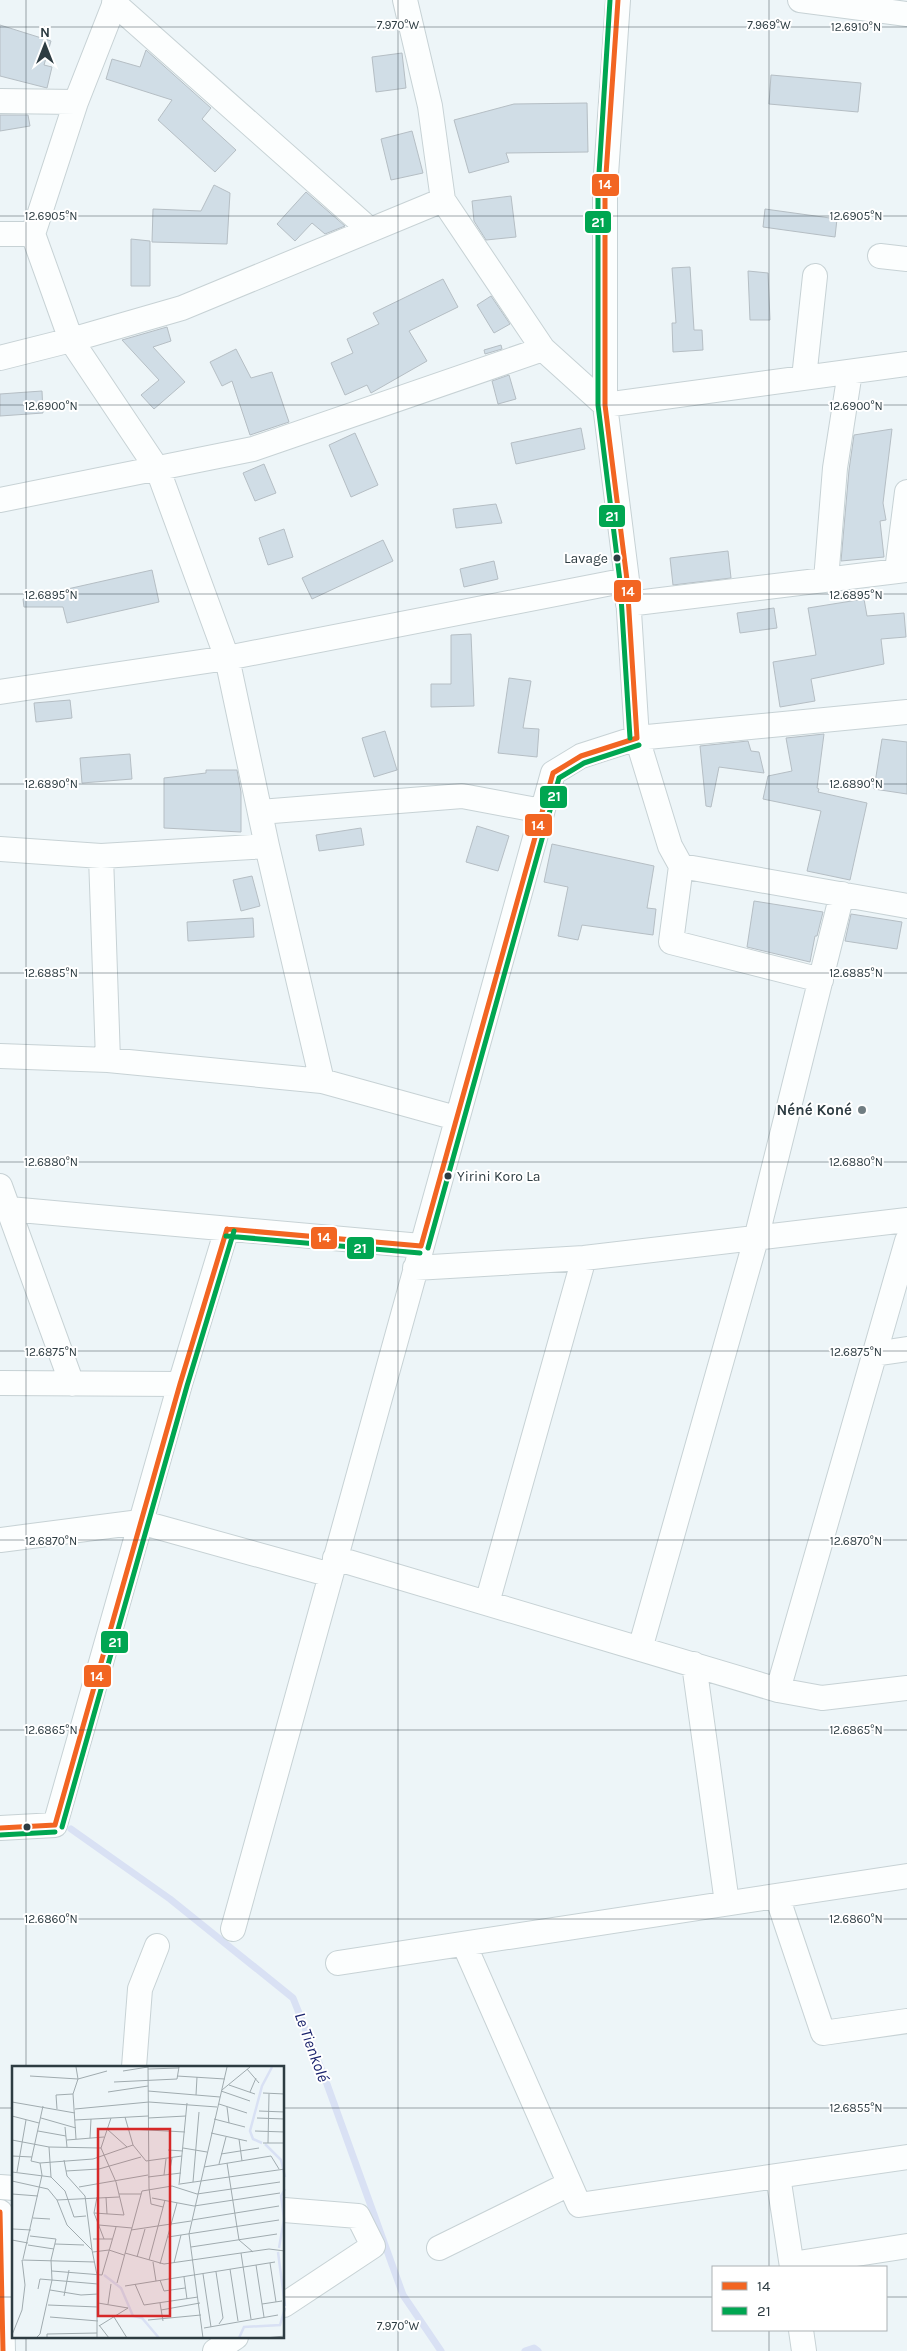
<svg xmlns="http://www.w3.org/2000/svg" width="907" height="2351" font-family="Karla,sans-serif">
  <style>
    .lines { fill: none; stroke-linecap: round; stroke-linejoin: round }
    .stream { stroke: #d9e1f4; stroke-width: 7 }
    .building { fill: #d0dde6; stroke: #b5bec4 }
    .street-casing { stroke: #c7d2d5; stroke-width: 26 }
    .street { stroke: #fcfefe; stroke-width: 24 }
    .bus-1-casing { stroke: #fff; stroke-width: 9 }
    .bus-2-casing { stroke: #fff; stroke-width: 9 }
    .bus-1 { stroke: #f26522; stroke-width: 5 }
    .bus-2 { stroke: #00a651; stroke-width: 5 }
    .ticks { fill: none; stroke: #2d3c42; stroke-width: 1; stroke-opacity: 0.45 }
    .bus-dot { fill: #2d3c42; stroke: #fff; stroke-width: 2 }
    .poi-dot { fill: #707d82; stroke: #fff; stroke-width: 2 }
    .labels { text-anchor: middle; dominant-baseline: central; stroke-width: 4; stroke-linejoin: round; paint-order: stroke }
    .bus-label { font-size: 14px; fill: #2d3c42; stroke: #fff; text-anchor: end }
    .poi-label { font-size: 15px; font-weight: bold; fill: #2d3c42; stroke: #fff; text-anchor: end }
    .water-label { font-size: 16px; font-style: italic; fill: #1a236c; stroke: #fff }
    .inset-river { fill: none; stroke: #d9e1f4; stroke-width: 2.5 }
    .inset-road { fill: none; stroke: #a0abaf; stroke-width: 1 }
    .view { fill: #d62828; fill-opacity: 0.15; stroke: #d62828; stroke-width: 2.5 }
    .inset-edge { fill: none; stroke: #2d3c42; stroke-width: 2.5 }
    .ticks-label { font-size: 12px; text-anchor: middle; fill: #2d3c42; stroke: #fff; stroke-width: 4; stroke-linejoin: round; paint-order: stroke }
    .line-badge { stroke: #fff; stroke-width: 2 }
    .badge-label { font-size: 14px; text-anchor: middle; font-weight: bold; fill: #fff }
  </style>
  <rect width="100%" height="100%" fill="#edf5f8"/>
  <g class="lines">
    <path class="stream" d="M71,1829L170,1899L293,1998L323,2073L403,2295L441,2351
      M525,2351L534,2348L538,2351"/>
  </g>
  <path class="building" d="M0,25L51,41L44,65L52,67L47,88L0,76Z
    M146,50L211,108L202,119L236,150L215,172L158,120L172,100L106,79L112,59L140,67Z
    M402,53L406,88L376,92L372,57Z
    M771,75L861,83L858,112L769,104Z
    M587,103L588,152L506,153L509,162L469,173L454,120L514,104Z
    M0,115H28L30,126L0,131Z
    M412,131L423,173L391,180L381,139Z
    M214,185L230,193L227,244L152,242L153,209L201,211Z
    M306,192L345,226L325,234L312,223L295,241L277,224Z
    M511,196L516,237L486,240L474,221L472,201Z
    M765,209L837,219L835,237L763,227Z
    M131,239L150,241V286H131Z
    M690,267L694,330H702L703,350L673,352L672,323H676L672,268Z
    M748,271L768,273L770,320H750Z
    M443,279L458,307L409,331L427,361L371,393L367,385L345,395L331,363L353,353L347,339L379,324L373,313Z
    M491,296L510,324L494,333L477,305Z
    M167,327L171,341L153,347L185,382L154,409L141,395L159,380L122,340Z
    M501,345L502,349L485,354L484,350Z
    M236,349L251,378L272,372L289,422L250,435L232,381L222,386L210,362Z
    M509,375L516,399L498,404L492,381Z
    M42,391L43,413L0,416V394Z
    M581,428L585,449L516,464L511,443Z
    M892,429L883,503L886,520L880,521L884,557L841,561L849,470L854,435Z
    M355,433L378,485L351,497L329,445Z
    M264,464L276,493L255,501L243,473Z
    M496,504L502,523L456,528L453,509Z
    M284,529L293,557L268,565L259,538Z
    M383,540L393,561L312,599L302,578Z
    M728,551L731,578L673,585L670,558Z
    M494,561L498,579L464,587L460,569Z
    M152,570L159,602L67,623L63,607H24L23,599Z
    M864,599L867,616L904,613L906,637L881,639L884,664L811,679L815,701L780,707L773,662L816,655L808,608Z
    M774,608L777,628L740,633L737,613Z
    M471,634L474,706L431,707V684H451V635Z
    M509,678L531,681L523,728L539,729L537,757L498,753Z
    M70,700L72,718L36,722L34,703Z
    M385,731L397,770L374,777L362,738Z
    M824,734L817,788L819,789L818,792L867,803L850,880L807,871L821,811L763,799L768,776L792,771L786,738Z
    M882,739L907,742V794L874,789Z
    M748,741L751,751L759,752L764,773L719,767L711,807L706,806L700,746Z
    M130,754L132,779L82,783L80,758Z
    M206,770H237L241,792V832L164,828V778L206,773Z
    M477,826L509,836L498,871L466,862Z
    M361,828L364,845L319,851L316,835Z
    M552,844L654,866L647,908L656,909L653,935L582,925L578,940L558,936L568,887L544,882Z
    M252,876L260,906L241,911L233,880Z
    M754,901L823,912L817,936H815L810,962L747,947Z
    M851,914L902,922L897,949L845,941Z
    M253,918L254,937L188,941L187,922Z"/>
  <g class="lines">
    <defs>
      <path id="street" d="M405,0L430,106L443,200L543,349L605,405L907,364
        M618,0L605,189V405L627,580L637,738L670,846L681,866L671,942L821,980
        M800,0L907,14
        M114,3L370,230
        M0,101L76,102
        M0,234H33
        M880,256L907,259
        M0,358L71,340L182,308L443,200
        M804,378L815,276
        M0,500L253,449L543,349
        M897,571L907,492
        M826,580L835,468L850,372
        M628,604L907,570
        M0,692L227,658L627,580
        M260,812L462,796L542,811
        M0,849L101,856L267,846
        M101,856L108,1060
        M681,866L907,906
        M0,1056L108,1060L322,1081L267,846L227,658L158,470L71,340L33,234L76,102L116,0
        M322,1081L456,1118
        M0,1186L72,1384
        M9,1209L421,1246
        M415,1268L584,1258L907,1220
        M874,1354L907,1349
        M0,1383L180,1384
        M0,1540L140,1522L331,1575
        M335,1558L778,1690L822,1698L907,1688
        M487,1603L584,1258
        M640,1649L756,1239L842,894
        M694,1664L727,1903
        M778,1690L907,1241
        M0,1828L55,1825L180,1384L227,1229
        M777,1896L823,2033L907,2021
        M233,1929L553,773L581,756L637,738L907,712
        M464,1944L579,2205L907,2157
        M338,1963L907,1876
        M134,2067L140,1989L157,1946
        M778,2176L792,2267
        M0,2187L14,2188
        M284,2210L358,2216L373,2246L284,2305
        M0,2212L3,2351
        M439,2248L569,2184
        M792,2264L907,2246
        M801,2330L804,2351
        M215,2351L236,2337"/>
    </defs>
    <use href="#street" class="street-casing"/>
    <use href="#street" class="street"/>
    <defs>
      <path id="bus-1" d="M618,0L605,189V405L627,580L637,738
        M227,1229L421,1246
        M421,1246L553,773L581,756L637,738
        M55,1825L180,1384L227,1229
        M0,1828L55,1825
        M0,2212L3,2351"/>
      <path id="bus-2" d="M610,0L598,189V405L620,581L630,738
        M226,1236L420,1253
        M428,1248L559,778L584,763L639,745
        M62,1827L187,1386L234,1231
        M0,1835L55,1832"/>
    </defs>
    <use href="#bus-1" class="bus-1-casing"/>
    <use href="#bus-2" class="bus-2-casing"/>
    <use href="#bus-1" class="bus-1"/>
    <use href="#bus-2" class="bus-2"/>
  </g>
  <path class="ticks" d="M26,0V2067M398,0V2351M769,0V2267M0,27H907M0,216H907M0,405H907M0,594H907M0,784H907M0,973H907M0,1162H907M0,1351H907M0,1540H907M0,1730H907M0,1919H907M0,2108H14M284,2108H907M0,2297H14M284,2297H713M886,2297H907M769,2330V2351M26,2337V2351"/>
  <g class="bus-dot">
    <circle cx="617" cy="558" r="4.5"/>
    <circle cx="448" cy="1176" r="4.5"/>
    <circle cx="27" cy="1827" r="4.5"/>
  </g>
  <circle class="poi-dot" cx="862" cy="1110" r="5"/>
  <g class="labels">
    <g class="bus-label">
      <text x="608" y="558">Lavage</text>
      <text x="457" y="1176" text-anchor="start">Yirini Koro La</text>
    </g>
    <g class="poi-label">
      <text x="852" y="1110">Néné Koné</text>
    </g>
    <g class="water-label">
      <text transform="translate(312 2047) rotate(70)">Le Tienkolé</text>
    </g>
  </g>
  <g transform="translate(12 2066)">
    <rect width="272" height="272" fill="#edf5f8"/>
    <path class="inset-river" d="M250,77L241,73L238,65L250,20L260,1M253,78L269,94L273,111M267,182L272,153L269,130L273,123M266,186L273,240M92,209L109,222L121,250L130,252L147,272M227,272L232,261L268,259L273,242"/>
    <path class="inset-road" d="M64,1L66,13L61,28L64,73M136,1L137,122L139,138L151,141M136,3L167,2M235,3L247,17M111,5L136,1M18,10L66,13L95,5M165,10L213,13M102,16L165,13L167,1M217,19L243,28M210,24L238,1M136,25L208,31M209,25L238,35M96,26L136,20M238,26L244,12M251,27L273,28M184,29L185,11M0,36L63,47M207,38L235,47M215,41L217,57M45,43L44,29L61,28M63,43L137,36L205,41M247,45L273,46M0,50L27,57M113,51L121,79L134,95L170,90M29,52L64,62M136,52L174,50M245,52L273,53M202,53L233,61M63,54L136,50M53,61L55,81M95,63L115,81M118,63L173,66M26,65L54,70M243,65L273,66M199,67L235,75M78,72L79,53M227,73L230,95M0,74L37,81L89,82M55,74L92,71M251,77H273M256,77L257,28M37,81L39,111M171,82L195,86M156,84L171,85M209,88L247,82M0,90L20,91M52,94L55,110L73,130L80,184M28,97L81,93L121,79M215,97L227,174L241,186M207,98L214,71M192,101L259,90L267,103M54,105L87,103L129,91M0,106L39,111L53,125L62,151L74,150M5,106L14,54M152,109L154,93M157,109L160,92M136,111L169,107M0,115L36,123L45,134L55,159L80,184L85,209V272M181,116L187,46M168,118L273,103M167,119L175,37M67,121L136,109M0,128L26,130M107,128H129M85,131L82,147L92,173M94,131L95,148M140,132L182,140L268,127M45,134L107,131M82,147L112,149L104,116L89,82L99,52M21,152L38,153M180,154L267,140M87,159L120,162M1,163L19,164M119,164L179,155M18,170L44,173L39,194L40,214L28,268L24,272M156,171L267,154M81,173H100M0,174L16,177M43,178L72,179M16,179L42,183M179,181L265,168M81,186L97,184L112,189M113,187L152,198L257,183L273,185M229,187L239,253M125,191L133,163M11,193L30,109L28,97L19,95L31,40M137,194L153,134M141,196L144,215M162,197L169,169M258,197L264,236M148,198L165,137M244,199L252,251M218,203L226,255M40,205L90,209L104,161M204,206L211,252L207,258M191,208L199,261M172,211L175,233M148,214L152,225L173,222M105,217L130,125L160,120L185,128L268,116M123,218L132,239L186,231M113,220L263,196M26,223L28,213L86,218M38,224L69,229L86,228M52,230L57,204M86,237L116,242L87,260M148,237L151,255M96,238L99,218M250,238L270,235M36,239L86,241M149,244L188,237M38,251L86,255M102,251L115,272M136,254L189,249M87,259L97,272M192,262L266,249M0,269L10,244L13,219L10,194L83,196M35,272V268L85,267M191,272L177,168L215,1M253,272L273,270"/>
    <path class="view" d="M86,63H158V250H86Z"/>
    <rect width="272" height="272" class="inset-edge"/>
  </g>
  <g class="ticks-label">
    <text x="398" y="29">7.970°W</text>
    <text x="769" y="29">7.969°W</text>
    <text x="856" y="31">12.6910°N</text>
    <text x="51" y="220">12.6905°N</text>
    <text x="856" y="220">12.6905°N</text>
    <text x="51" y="410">12.6900°N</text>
    <text x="856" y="410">12.6900°N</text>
    <text x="51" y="599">12.6895°N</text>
    <text x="856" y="599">12.6895°N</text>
    <text x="51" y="788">12.6890°N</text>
    <text x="856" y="788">12.6890°N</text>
    <text x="51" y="977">12.6885°N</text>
    <text x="856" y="977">12.6885°N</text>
    <text x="51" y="1166">12.6880°N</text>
    <text x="856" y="1166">12.6880°N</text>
    <text x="51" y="1356">12.6875°N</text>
    <text x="856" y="1356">12.6875°N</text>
    <text x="51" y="1545">12.6870°N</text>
    <text x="856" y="1545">12.6870°N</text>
    <text x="51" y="1734">12.6865°N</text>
    <text x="856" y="1734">12.6865°N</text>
    <text x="51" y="1923">12.6860°N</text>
    <text x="856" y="1923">12.6860°N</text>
    <text x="856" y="2112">12.6855°N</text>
    <text x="398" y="2330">7.970°W</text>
  </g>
  <g class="line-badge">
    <rect x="591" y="173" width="29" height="24" rx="5" fill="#f26522"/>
    <rect x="584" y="210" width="28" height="24" rx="5" fill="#00a651"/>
    <rect x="598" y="504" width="28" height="24" rx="5" fill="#00a651"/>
    <rect x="613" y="579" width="29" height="24" rx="5" fill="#f26522"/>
    <rect x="539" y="785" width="29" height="24" rx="5" fill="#00a651"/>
    <rect x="524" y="813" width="29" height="24" rx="5" fill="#f26522"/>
    <rect x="310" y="1226" width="28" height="24" rx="5" fill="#f26522"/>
    <rect x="346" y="1236" width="29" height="24" rx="5" fill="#00a651"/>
    <rect x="100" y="1630" width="29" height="24" rx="5" fill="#00a651"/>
    <rect x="83" y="1664" width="29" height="24" rx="5" fill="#f26522"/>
  </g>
  <g class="badge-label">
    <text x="605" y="189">14</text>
    <text x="598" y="227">21</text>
    <text x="612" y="521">21</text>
    <text x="628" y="596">14</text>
    <text x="554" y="801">21</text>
    <text x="538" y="830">14</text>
    <text x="324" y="1242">14</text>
    <text x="360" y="1253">21</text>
    <text x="115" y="1647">21</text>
    <text x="97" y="1681">14</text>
  </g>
  <rect x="712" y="2266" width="175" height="65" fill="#ffffff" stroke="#abb1b3"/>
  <rect x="722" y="2282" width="25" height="8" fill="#f26522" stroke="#abb1b3"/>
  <text x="757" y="2291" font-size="15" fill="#2d3c42">14</text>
  <rect x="722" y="2307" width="25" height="8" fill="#00a651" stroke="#abb1b3"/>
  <text x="757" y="2316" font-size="15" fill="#2d3c42">21</text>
  <g transform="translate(45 45)" stroke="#ffffff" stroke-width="4" paint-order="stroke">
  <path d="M0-4L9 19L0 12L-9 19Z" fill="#2d3c42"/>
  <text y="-8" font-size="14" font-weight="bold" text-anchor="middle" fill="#2d3c42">N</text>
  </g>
</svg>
